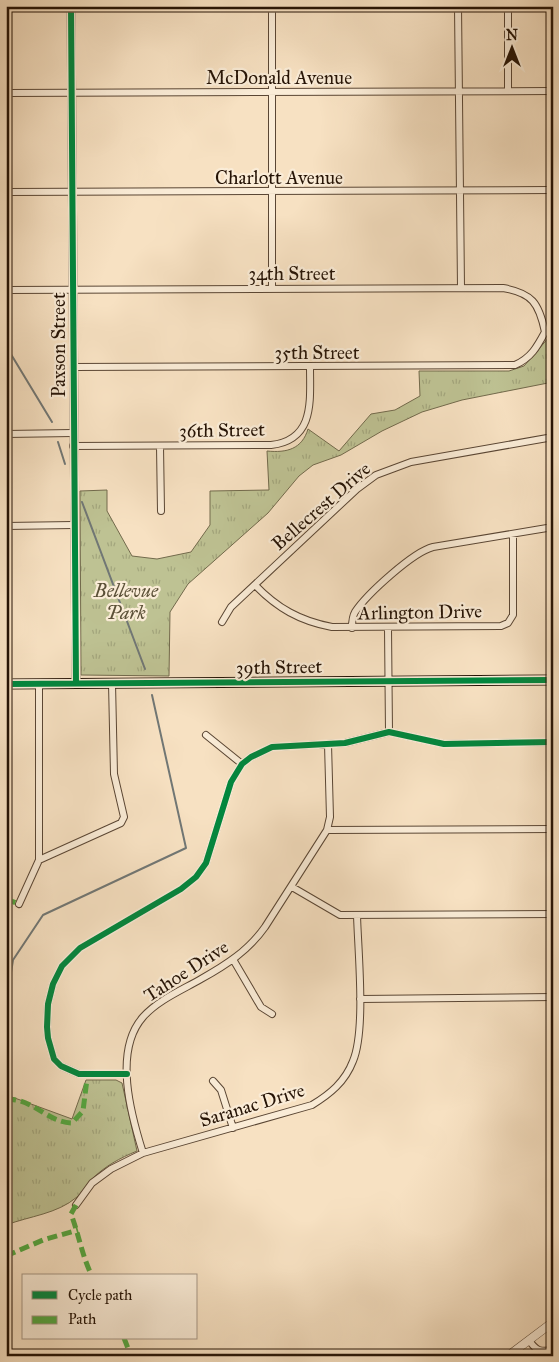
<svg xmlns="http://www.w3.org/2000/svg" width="559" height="1362" font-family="'IM FELL Great Primer',serif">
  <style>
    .grass { fill: url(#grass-tufts); stroke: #726a4c }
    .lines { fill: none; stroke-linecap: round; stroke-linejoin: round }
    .stream { stroke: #717775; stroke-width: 2 }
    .minor-casing { stroke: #5a4634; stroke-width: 8 }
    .tertiary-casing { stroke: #5a4634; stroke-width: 9 }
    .secondary-casing { stroke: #251305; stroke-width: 11 }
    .minor { stroke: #faecd7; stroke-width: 6 }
    .tertiary { stroke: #faecd7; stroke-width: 8 }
    .secondary { stroke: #faecd7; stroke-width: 9 }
    .quiet { stroke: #53a840; stroke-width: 5; stroke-dasharray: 10 5; stroke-linecap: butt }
    .cycleway-casing { stroke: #faecd7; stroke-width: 9 }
    .cycleway { stroke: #00873e; stroke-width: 6 }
    .labels { text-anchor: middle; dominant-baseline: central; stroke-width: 4.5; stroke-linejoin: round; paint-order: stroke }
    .street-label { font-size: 19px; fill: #251305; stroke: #faecd7 }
    .park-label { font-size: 19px; font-style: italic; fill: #5b5037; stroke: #faecd7 }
  </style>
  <defs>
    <pattern id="grass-tufts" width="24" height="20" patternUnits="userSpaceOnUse" patternTransform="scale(1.25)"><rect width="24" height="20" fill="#bec293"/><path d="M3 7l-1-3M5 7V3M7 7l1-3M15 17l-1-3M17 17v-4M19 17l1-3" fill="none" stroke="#a3a67d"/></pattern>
  </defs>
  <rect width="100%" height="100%" fill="#f7e1c2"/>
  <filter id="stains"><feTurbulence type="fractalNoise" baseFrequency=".004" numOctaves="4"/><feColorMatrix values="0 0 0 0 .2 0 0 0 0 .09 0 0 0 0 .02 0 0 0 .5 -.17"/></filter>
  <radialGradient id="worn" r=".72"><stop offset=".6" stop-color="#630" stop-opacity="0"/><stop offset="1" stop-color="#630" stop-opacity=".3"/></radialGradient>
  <path class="grass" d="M550,336H553V382L462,400L422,412L382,431L341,455L313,465L299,476L268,513L188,584L170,612L169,676L81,675L80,491L107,490V511L132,556L157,559L191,552L210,525V491L269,490L267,451C287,453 302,449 308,429L339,451L371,414L395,410L420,396L419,371H509L524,366Z
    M86,1080H116L122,1083L137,1151C120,1158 105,1166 92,1179C86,1185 83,1192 77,1197C57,1214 30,1216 6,1225V1097H12L72,1119Z"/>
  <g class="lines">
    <path class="stream" d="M6,346L52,422
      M58,442L65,464
      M82,502L145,669
      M6,1004L13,960L43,915L186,848L152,695"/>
    <defs>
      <path id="minor" d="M272,6V288
        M458,6L461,287
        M508,6V91
        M6,93L553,91
        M6,192L553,190
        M6,290L503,288C532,293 539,303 545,332H553
        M73,367L515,365C531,358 537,347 545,332
        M6,434L73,433
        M73,446L271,445C315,440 310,401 310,367
        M160,446L161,511
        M6,526L73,525
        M255,585C277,608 300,621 332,627L501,626L508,623L513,615V534
        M222,622L231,607L357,489L376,475L411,462L553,437
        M352,628C352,622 352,617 355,612C367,594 413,552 433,547L553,527
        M388,628L389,732
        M206,735L242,764
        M327,830L553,829
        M39,860L121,823L124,817L114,774L112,683
        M292,887L340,915L553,914
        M19,904L39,860V684
        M234,961L261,1007L272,1014
        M360,999L553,997
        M127,1074H79L61,1066L54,1059L48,1038L47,1027L48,1004L53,984L62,966L80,948L181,889L196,877L206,863L231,782L242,764L251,757L272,747L345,743L389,732L444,744L553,742
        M213,1081L221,1090L233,1128
        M143,1153C131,1115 113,1051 143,1017C158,1000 182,990 201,979C226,965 248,951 265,927L327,830L330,817L328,744
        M76,1205L92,1183L111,1169L143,1153L312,1105C330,1094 345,1082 353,1061C366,1030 358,952 357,915
        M529,1340C536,1351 540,1352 553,1350"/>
      <path id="tertiary" d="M71,6L76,683
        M508,1356L553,1322"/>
      <path id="secondary" d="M6,684L553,680"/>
    </defs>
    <use href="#minor" class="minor-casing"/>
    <use href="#tertiary" class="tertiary-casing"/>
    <use href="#secondary" class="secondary-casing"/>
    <use href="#minor" class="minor"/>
    <use href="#tertiary" class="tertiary"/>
    <use href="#secondary" class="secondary"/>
    <path class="quiet" d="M6,899L19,904
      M6,1100C30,1096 48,1123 72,1123L83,1111L87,1079
      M76,1205L71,1214C79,1235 82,1256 92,1276
      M6,1256L43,1240L78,1230
      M124,1338L131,1356"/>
    <defs>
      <path id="cycleway" d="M71,6L76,683
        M6,684L553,680
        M127,1074H79L61,1066L54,1059L48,1038L47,1027L48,1004L53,984L62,966L80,948L181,889L196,877L206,863L231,782L242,764L251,757L272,747L345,743L389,732L444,744L553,742"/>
    </defs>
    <use href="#cycleway" class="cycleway-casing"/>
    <use href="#cycleway" class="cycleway"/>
  </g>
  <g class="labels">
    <g class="street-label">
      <text x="279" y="77">McDonald Avenue</text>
      <text x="279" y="177">Charlott Avenue</text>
      <text x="292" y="273">34th Street</text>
      <text transform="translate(58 345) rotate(-90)">Paxson Street</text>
      <text x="317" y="352">35th Street</text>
      <text transform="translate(222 430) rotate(-1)">36th Street</text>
      <text transform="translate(321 506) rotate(-41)">Bellecrest Drive</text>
      <text transform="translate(420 612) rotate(-1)">Arlington Drive</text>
      <text transform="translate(279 667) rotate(-1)">39th Street</text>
      <text transform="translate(186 971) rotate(-33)">Tahoe Drive</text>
      <text transform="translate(252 1105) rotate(-17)">Saranac Drive</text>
    </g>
    <g class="park-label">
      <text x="126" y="590">Bellevue<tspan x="126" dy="22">Park</tspan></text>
    </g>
  </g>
  <rect width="559" height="1362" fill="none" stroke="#f7e1c2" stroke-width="25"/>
  <rect x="8" y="8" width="544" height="1347" fill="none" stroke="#251305" stroke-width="2.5"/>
  <rect x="12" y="12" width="534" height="1337" fill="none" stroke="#251305"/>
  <rect x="22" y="1274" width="175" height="65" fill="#faecd7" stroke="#a59583"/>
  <rect x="32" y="1291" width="25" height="8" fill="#00873e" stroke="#a59583"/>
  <text x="68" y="1300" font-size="15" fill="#251305">Cycle path</text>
  <rect x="32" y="1316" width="25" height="8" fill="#53a840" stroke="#a59583"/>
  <text x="68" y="1324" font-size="15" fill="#251305">Path</text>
  <g transform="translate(512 48)" stroke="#faecd7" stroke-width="4" paint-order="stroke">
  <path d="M0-4L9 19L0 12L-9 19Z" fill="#251305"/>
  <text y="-8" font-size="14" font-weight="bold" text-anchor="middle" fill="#251305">N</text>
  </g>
  <rect width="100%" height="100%" filter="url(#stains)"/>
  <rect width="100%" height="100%" fill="url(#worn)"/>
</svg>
